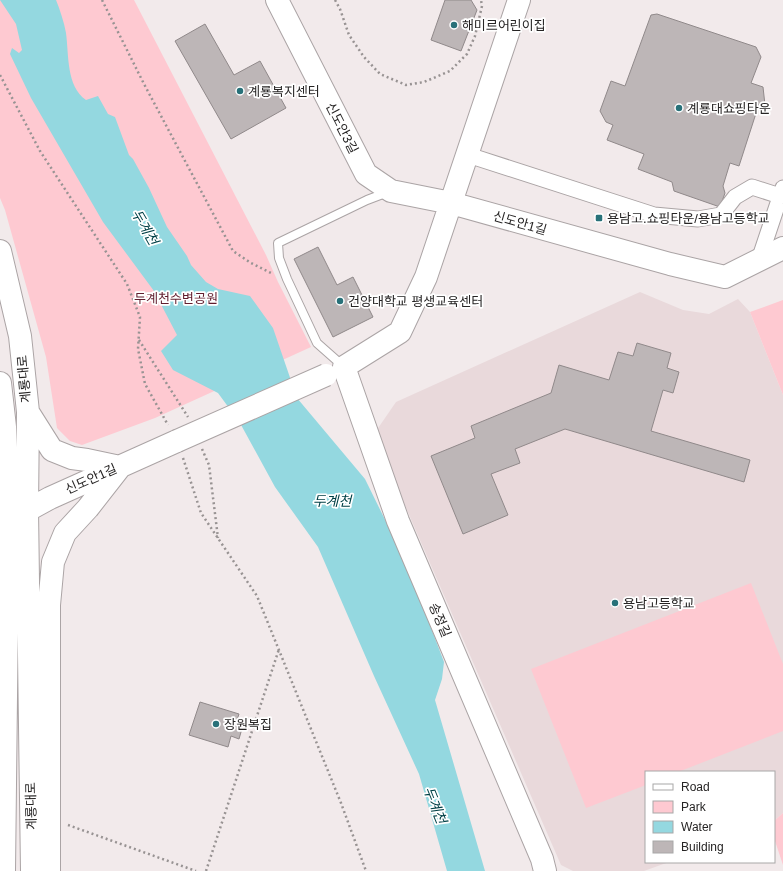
<svg xmlns="http://www.w3.org/2000/svg" width="783" height="871" font-family="Arial,'Noto Sans KR',sans-serif">
  <style>
    .built { fill: #e9d9db }
    .green { fill: #fec9d1 }
    .water { fill: #94d8e0 }
    .building { fill: #bdb6b7; stroke: #90898a }
    .lines { fill: none; stroke-linecap: round; stroke-linejoin: round }
    .lane-casing { stroke: #aba4a5; stroke-width: 10 }
    .street-casing { stroke: #aba4a5; stroke-width: 17 }
    .secondary-casing { stroke: #aba4a5; stroke-width: 24 }
    .path { stroke: #989393; stroke-width: 2.5; stroke-dasharray: 2 3; stroke-linecap: butt }
    .lane { stroke: #fff; stroke-width: 8 }
    .street { stroke: #fff; stroke-width: 15 }
    .secondary { stroke: #fff; stroke-width: 22 }
    .secondary-bridge-casing { stroke: #aba4a5; stroke-width: 24; stroke-linecap: butt }
    .secondary-bridge { stroke: #fff; stroke-width: 22 }
    .poi-dot { fill: #287179; stroke: #fff; stroke-width: 1.5 }
    .labels { text-anchor: middle; dominant-baseline: central; stroke-width: 3.5; stroke-linejoin: round; paint-order: stroke }
    .poi-label { font-size: 13px; fill: #262424; stroke: #fff; text-anchor: start }
    .street-label { font-size: 13px; fill: #262424; stroke: #fff }
    .park-label { font-size: 13px; fill: #611d2e; stroke: #fff }
    .water-label { font-size: 14px; font-style: italic; fill: #004046; stroke: #fff }
  </style>
  <rect width="100%" height="100%" fill="#f2eaeb"/>
  <path class="built" d="M640,292L683,310L709,314L738,299L750,312L783,395V813L774,821V772H646V862H669L644,871H573L561,865L374,434L396,402Z"/>
  <path class="green" d="M0,0H134L266,255L278,282L311,347L155,418L82,445L70,441L57,428L46,357L5,210L0,198Z
    M783,300V395L750,312Z
    M751,583L783,664V731L678,772H646V785L586,808L531,669Z
    M783,813V865L774,838V821Z"/>
  <path class="water" d="M0,0H56C60,10 64,22 66,33C69,55 66,86 86,100L98,96L108,114L115,117L129,155L133,159L149,188L167,227L187,256L191,265L206,282L218,289L250,296L273,328L297,398L365,479L395,540L411,575L444,662L442,679L435,700L485,871H447L419,774L374,676L318,547L275,487L240,423L218,393L173,370L161,351L177,335L154,291L103,222L31,98L10,54L12,48L19,53L22,50L16,24Z"/>
  <path class="building" d="M445,0H471L477,10L461,51L431,40Z
    M657,14L756,47L761,57L751,83L763,87L765,105L759,104L739,166L730,163L723,186L725,193L720,207L674,191L672,182L638,169L644,154L607,140L613,125L606,122L600,111L611,81L625,86L651,15Z
    M205,24L234,75L260,61L286,108L231,139L175,41Z
    M318,247L337,285L353,277L373,317L333,337L294,259Z
    M637,343L671,353L667,368L679,372L673,393L663,390L651,431L750,460L744,482L565,429L515,449L520,463L491,474L508,515L463,534L431,456L475,438L471,426L551,393L559,365L609,380L618,352L633,356Z
    M200,702L239,714L236,723L243,725L239,739L231,736L228,747L189,735Z"/>
  <g class="lines">
    <defs>
      <path id="lane" d="M343,366L317,343L287,279L279,258L278,243L367,200L388,192"/>
      <path id="street" d="M468,155L654,215L698,219L721,215L735,197L752,187L780,196
        M759,260L783,188"/>
      <path id="secondary" d="M277,0L366,174L391,191L451,203L670,264L725,277L783,248
        M519,0L426,277L400,332L344,367L398,521L542,859L545,871
        M0,251L20,336L28,412L27,509L32,871
        M0,383L5,427L8,522L4,871
        M28,412L52,450L72,458L87,460L120,467L88,508L65,533L53,562L49,605V871
        M17,516L50,498L177,441"/>
    </defs>
    <use href="#lane" class="lane-casing"/>
    <use href="#street" class="street-casing"/>
    <use href="#secondary" class="secondary-casing"/>
    <path class="path" d="M102,0L144,84L233,251L251,263L271,273
      M335,0L340,9L349,35L364,57L380,74L406,85L424,82L450,71L467,54L475,36L482,6L481,0
      M0,75L40,151L127,284L140,317L138,349L145,384L168,425
      M139,340L188,417
      M202,449L209,465L218,538
      M183,458L201,513L257,596L341,803L366,871
      M68,825L196,871
      M206,871L279,649"/>
    <use href="#lane" class="lane"/>
    <use href="#street" class="street"/>
    <use href="#secondary" class="secondary"/>
    <defs>
      <path id="secondary-bridge" d="M177,441L326,375"/>
    </defs>
    <use href="#secondary-bridge" class="secondary-bridge-casing"/>
    <use href="#secondary-bridge" class="secondary-bridge"/>
  </g>
  <g class="poi-dot">
    <circle cx="454" cy="25" r="4"/>
    <circle cx="240" cy="91" r="4"/>
    <circle cx="679" cy="108" r="4"/>
    <rect x="595" y="214" width="8" height="8" rx="2"/>
    <circle cx="340" cy="301" r="4"/>
    <circle cx="615" cy="603" r="4"/>
    <circle cx="216" cy="724" r="4"/>
  </g>
  <g class="labels">
    <g class="poi-label">
      <text x="462" y="25">해미르어린이집</text>
      <text x="248" y="91">계룡복지센터</text>
      <text x="687" y="108">계룡대쇼핑타운</text>
      <text x="607" y="218">용남고.쇼핑타운/용남고등학교</text>
      <text x="348" y="301">건양대학교 평생교육센터</text>
      <text x="623" y="603">용남고등학교</text>
      <text x="224" y="724">장원복집</text>
    </g>
    <g class="street-label">
      <text transform="translate(342 128) rotate(63)">신도안3길</text>
      <text transform="translate(520 223) rotate(16)">신도안1길</text>
      <text transform="translate(24 379) rotate(-95)">계룡대로</text>
      <text transform="translate(91 479) rotate(-24)">신도안1길</text>
      <text transform="translate(440 620) rotate(67)">송정길</text>
      <text transform="translate(31 806) rotate(-91)">계룡대로</text>
    </g>
    <g class="park-label">
      <text x="176" y="298">두계천수변공원</text>
    </g>
    <g class="water-label">
      <text transform="translate(145 227) rotate(60)">두계천</text>
      <text x="332" y="501">두계천</text>
      <text transform="translate(435 805) rotate(68)">두계천</text>
    </g>
  </g>
  <rect x="645" y="771" width="130" height="92" fill="#ffffff" stroke="#a8a7a7"/>
  <rect x="653" y="784" width="20" height="6" fill="#ffffff" stroke="#a8a7a7"/>
  <text x="681" y="791" font-size="12" fill="#262424">Road</text>
  <rect x="653" y="801" width="20" height="12" fill="#fec9d1" stroke="#a8a7a7"/>
  <text x="681" y="811" font-size="12" fill="#262424">Park</text>
  <rect x="653" y="821" width="20" height="12" fill="#94d8e0" stroke="#a8a7a7"/>
  <text x="681" y="831" font-size="12" fill="#262424">Water</text>
  <rect x="653" y="841" width="20" height="12" fill="#bdb6b7" stroke="#a8a7a7"/>
  <text x="681" y="851" font-size="12" fill="#262424">Building</text>
</svg>
